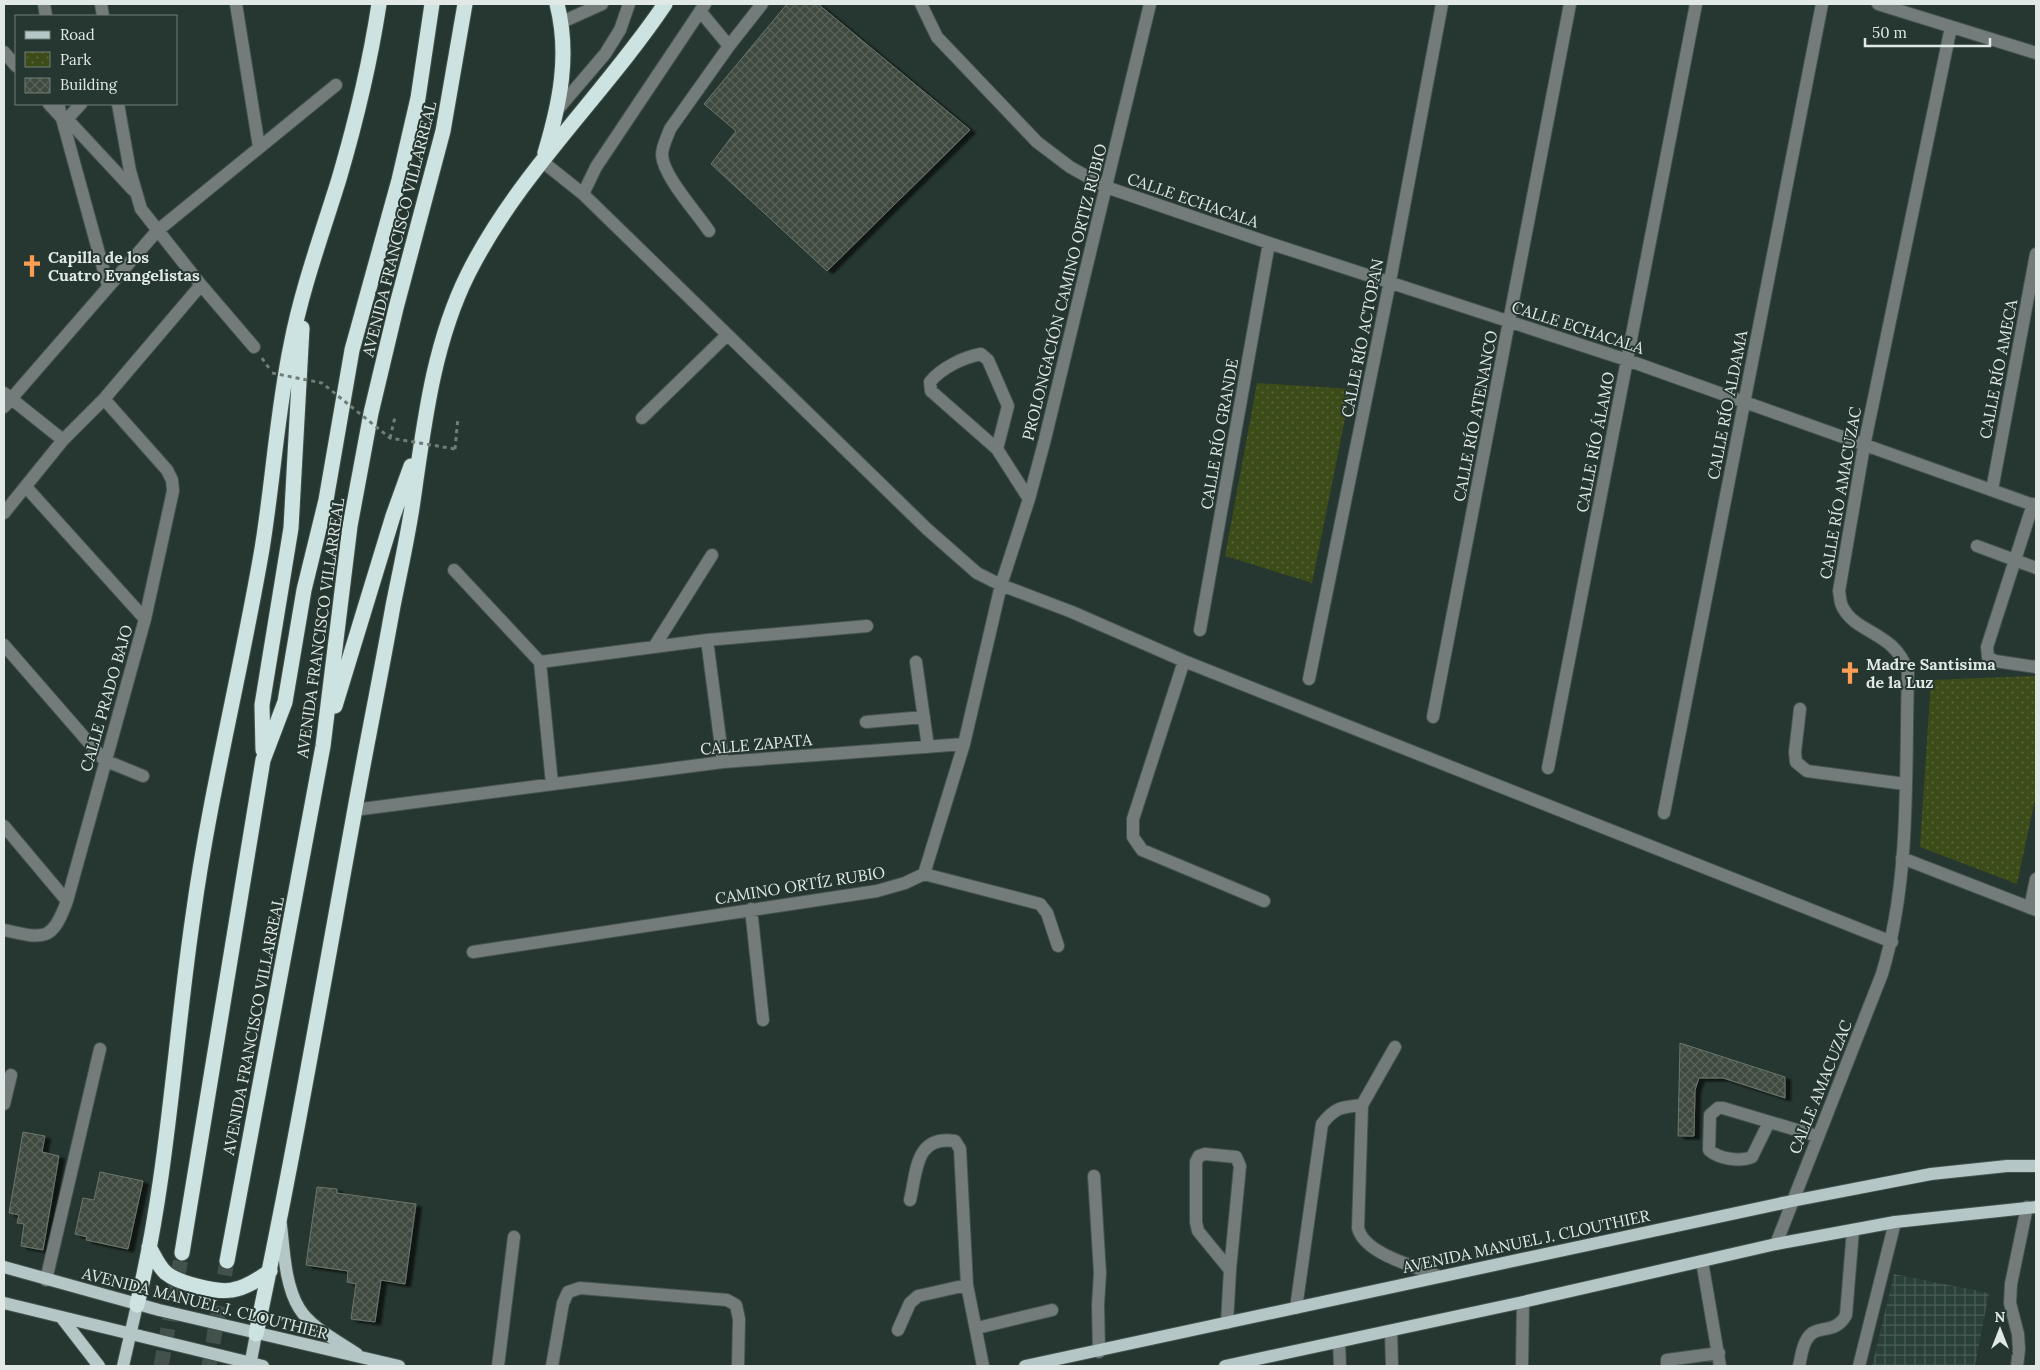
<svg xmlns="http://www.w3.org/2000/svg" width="2040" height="1370" font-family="Lora,serif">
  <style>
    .industrial { fill: url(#industrial-grid) }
    .park { fill: url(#park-dots) }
    .building { fill: url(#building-cross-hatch); stroke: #6a776b; filter: url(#shadow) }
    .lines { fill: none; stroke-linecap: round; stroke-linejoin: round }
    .highway-tunnel { stroke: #42514b; stroke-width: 15; stroke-dasharray: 15 8; stroke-linecap: butt }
    .minor-casing { stroke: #44534d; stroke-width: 14 }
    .major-casing { stroke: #44534d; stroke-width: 14 }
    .highway-casing { stroke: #44534d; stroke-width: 17 }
    .path { stroke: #707d78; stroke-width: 3; stroke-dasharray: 4 4; stroke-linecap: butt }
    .minor { stroke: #737c7b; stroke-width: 12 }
    .major { stroke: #b4c6c5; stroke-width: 12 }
    .highway { stroke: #cde3e2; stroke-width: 15 }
    .path-bridge { stroke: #707d78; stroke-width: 3; stroke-dasharray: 4 4; stroke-linecap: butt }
    .labels { text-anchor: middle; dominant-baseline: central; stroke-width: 4; stroke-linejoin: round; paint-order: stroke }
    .street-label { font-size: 16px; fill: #e0e9e5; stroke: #263630 }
    .poi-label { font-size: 16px; font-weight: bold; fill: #e0e9e5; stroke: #263630; text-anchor: start }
  </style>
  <defs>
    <pattern id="industrial-grid" width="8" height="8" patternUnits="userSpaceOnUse" patternTransform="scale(1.25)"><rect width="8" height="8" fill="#2a4139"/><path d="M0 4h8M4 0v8" fill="none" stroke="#495c56"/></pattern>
    <pattern id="park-dots" width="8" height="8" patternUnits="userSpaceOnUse" patternTransform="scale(1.25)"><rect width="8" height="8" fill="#3c4c18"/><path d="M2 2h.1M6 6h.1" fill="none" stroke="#586639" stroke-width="1.8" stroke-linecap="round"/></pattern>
    <pattern id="building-cross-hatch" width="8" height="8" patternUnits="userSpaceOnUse" patternTransform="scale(1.25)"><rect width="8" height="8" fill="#3f4a3f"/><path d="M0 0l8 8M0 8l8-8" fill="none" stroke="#5a645b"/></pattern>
    <filter id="shadow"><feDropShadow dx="5.5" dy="3" stdDeviation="1" flood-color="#0009"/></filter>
  </defs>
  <rect width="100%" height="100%" fill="#263630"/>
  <path class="industrial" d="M1894,1274L1989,1293L1975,1366H1872Z"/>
  <path class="park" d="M1257,383L1351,389L1312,583L1225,556Z
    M2036,676V795L2017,884L1920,847L1931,680Z"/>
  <path class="building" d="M787,4H818L970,130L827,271L711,164L736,131L704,104Z
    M1680,1043L1785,1077V1098L1723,1078H1699L1695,1090L1694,1136H1678Z
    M23,1132L45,1136L42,1152L59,1156L43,1250L21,1246L24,1224L17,1223L19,1215L9,1213Z
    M100,1172L143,1181L128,1249L86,1240L87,1237L75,1234L83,1198L94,1200Z
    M317,1187L337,1189V1193L416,1204L405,1284L381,1280L375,1322L351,1319L356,1284L347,1282L348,1271L306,1265Z"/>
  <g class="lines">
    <path class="highway-tunnel" d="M161,1366L182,1253
      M209,1366L227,1261"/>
    <defs>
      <path id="minor" d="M44,4L46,16
        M101,4L103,16
        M236,4L259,147
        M921,4L937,37L1037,142L1070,167L1106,187L1269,243L1627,360L2036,506
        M1878,4L2036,53
        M700,11L729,46L670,129C667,138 662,146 662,155C663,176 697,213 709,231
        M562,22L602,4
        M729,46L762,4
        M4,52L16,66
        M49,104L60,116L67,119L133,190
        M58,104L108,286
        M118,104L130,171L141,209L201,285L254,347
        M558,109L605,54L620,30L629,4
        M67,119L81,104
        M543,162L583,194L927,529L977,573L1001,585L1072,612L1184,661L1892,942
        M583,194L596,167L705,4
        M4,393L63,440
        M4,407L157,231L336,85
        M642,418L727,335
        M997,449L1008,406L988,360L981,354C964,357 941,368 930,382L931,391L997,449L1029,499
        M26,487L145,619
        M1992,490L2036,254
        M2033,504L1987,647L1988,657L1995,661L2036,667
        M4,513L63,440L104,399L201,285
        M1977,546L2036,568
        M454,570L540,662L707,640L867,626
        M1200,630L1269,243
        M707,640L723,762
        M4,645L104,760L143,776
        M654,647L712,555
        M1184,661L1133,819V837L1142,850L1264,901
        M540,662L552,784
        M916,662L928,747
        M1309,679L1390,281L1442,4
        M1800,709L1795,752L1796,762L1807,771L1905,784
        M1433,717L1570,4
        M866,722L924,717
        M1548,768L1696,4
        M354,810L723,762L964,744
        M1664,813L1822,4
        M4,826L67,901
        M1902,858L2036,910
        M924,874L1040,904L1047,913L1058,946
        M2030,908L2036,879
        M751,909L763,1020
        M4,930C44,939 52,942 67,901L145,619L173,491L172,480L167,470L104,399
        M473,952L877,891L905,883L924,874L964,744L1001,585L1029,499L1045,439L1150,4
        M1395,1047L1362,1105L1358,1228C1364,1254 1415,1266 1438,1276
        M4,1104L11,1075
        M1769,1122L1752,1157C1740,1162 1719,1159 1709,1150L1710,1115L1718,1108H1723L1817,1136
        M1094,1176L1100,1273L1098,1305L1099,1352
        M910,1200C917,1171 915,1135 955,1141L960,1149L967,1285L983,1366
        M1776,1244L1882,974C1911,878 1905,772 1908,672C1894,630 1856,635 1842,606C1840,602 1840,595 1839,591L1864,446L1951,27
        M1702,1261L1720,1366
        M46,1280L100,1049
        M1296,1308L1322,1124C1335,1107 1342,1107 1362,1105
        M1227,1323L1230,1270L1240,1166L1236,1157L1205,1154L1199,1156L1196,1162V1222L1198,1231L1230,1270
        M977,1328L1052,1310
        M898,1330L910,1303L918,1296L967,1285
        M1391,1331L1392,1366
        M1339,1342L1340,1366
        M498,1366L514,1237
        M552,1366L563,1303L568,1292L580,1288L727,1300L736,1305L739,1319L738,1366
        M1522,1366L1523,1302
        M1667,1366V1360L1719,1353
        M1799,1366C1801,1358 1802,1346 1807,1339C1816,1323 1835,1336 1846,1315L1853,1230
        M1859,1366L1895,1222
        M2017,1366L2019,1349L2018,1334L2010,1303L2011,1284L2027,1207"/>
      <path id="major" d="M281,1225C284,1251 285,1285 299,1308C311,1328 338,1341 357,1354
        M4,1267L159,1310L399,1366
        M4,1303L263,1366
        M61,1317L99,1366
        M123,1366L137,1305
        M250,1366L256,1334
        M1025,1366L1792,1201L1931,1174L2007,1166H2036
        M1225,1366L1523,1302L1776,1244L1895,1222L2036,1207"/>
      <path id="highway" d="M545,153C560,103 570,55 557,4
        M335,706L393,516L411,466
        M263,750L262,705L291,528L302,328
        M149,1247C154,1255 158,1266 166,1273C178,1283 217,1293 232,1290C246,1288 259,1279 270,1271
        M182,1253L263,760L285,702L304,590L326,500L352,350L399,180L418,98L432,4
        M227,1261L323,746L350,526L371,413L396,308L443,131L465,4
        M137,1305C168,1177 174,1045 193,916C210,792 241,672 262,549C273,482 277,412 291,345C302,288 322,234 339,179C356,121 370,63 379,4
        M256,1334C293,1160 323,985 355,809C367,742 381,674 393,606C400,571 408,536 413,501C424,425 433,344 468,274C518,174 603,96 665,4"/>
    </defs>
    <use href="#minor" class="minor-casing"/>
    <use href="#major" class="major-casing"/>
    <use href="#highway" class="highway-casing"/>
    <path class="path" d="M262,358L271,371
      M390,438L395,417
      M455,449L458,417"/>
    <use href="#minor" class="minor"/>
    <use href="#major" class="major"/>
    <use href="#highway" class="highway"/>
    <path class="path-bridge" d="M272,373L322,383L390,438L455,449"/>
  </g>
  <defs>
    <symbol id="church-bare" viewBox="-9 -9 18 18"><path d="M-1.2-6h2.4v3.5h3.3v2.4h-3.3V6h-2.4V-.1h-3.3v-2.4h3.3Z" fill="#fc9d54" stroke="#263630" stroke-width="2.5" paint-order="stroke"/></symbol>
  </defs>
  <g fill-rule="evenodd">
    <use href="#church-bare" x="16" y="250" width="32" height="32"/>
    <use href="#church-bare" x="1834" y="657" width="32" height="32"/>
  </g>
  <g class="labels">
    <g class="street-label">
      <text transform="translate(1193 200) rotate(19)">CALLE ECHACALA</text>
      <text transform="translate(399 229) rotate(-76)">AVENIDA FRANCISCO VILLARREAL</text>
      <text transform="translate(1064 292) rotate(-76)">PROLONGACIÓN CAMINO ORTIZ RUBIO</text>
      <text transform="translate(1578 327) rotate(18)">CALLE ECHACALA</text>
      <text transform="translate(1362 338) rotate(-79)">CALLE RÍO ACTOPAN</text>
      <text transform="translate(1998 369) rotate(-79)">CALLE RÍO AMECA</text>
      <text transform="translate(1727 405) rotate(-79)">CALLE RÍO ALDAMA</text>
      <text transform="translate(1475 416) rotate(-79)">CALLE RÍO ATENANCO</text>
      <text transform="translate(1219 434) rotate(-80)">CALLE RÍO GRANDE</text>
      <text transform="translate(1595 442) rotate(-79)">CALLE RÍO ÁLAMO</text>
      <text transform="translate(1840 493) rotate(-80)">CALLE RÍO AMACUZAC</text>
      <text transform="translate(320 628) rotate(-82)">AVENIDA FRANCISCO VILLARREAL</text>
      <text transform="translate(106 698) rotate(-74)">CALLE PRADO BAJO</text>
      <text transform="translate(756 744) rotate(-5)">CALLE ZAPATA</text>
      <text transform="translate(800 885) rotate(-9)">CAMINO ORTÍZ RUBIO</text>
      <text transform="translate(253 1026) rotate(-79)">AVENIDA FRANCISCO VILLARREAL</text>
      <text transform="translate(1820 1087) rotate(-68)">CALLE AMACUZAC</text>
      <text transform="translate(1526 1241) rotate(-12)">AVENIDA MANUEL J. CLOUTHIER</text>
      <text transform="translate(205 1303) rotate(14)">AVENIDA MANUEL J. CLOUTHIER</text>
    </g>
    <g class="poi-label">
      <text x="48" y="257">Capilla de los<tspan x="48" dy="18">Cuatro Evangelistas</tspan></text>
      <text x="1866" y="664">Madre Santisima<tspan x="1866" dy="18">de la Luz</tspan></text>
    </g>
  </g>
  <rect width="2040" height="1370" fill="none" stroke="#e0e9e5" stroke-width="10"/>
  <rect x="15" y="15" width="162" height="90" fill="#263630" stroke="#707e78"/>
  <rect x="25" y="31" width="25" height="8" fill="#b4c6c5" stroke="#707e78"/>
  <text x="60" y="40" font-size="15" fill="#e0e9e5">Road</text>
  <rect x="25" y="52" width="25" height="15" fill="url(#park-dots)" stroke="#707e78"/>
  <text x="60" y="65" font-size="15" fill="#e0e9e5">Park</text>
  <rect x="25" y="78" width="25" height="15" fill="url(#building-cross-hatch)" stroke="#707e78"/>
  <text x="60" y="90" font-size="15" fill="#e0e9e5">Building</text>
  <g transform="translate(2000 1330)" stroke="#263630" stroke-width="4" paint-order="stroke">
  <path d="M0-4L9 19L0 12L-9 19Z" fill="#e0e9e5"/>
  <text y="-8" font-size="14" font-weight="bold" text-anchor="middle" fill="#e0e9e5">N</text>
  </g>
  <path d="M1865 38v8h125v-8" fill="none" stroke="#e0e9e5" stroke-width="2.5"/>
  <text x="1872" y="38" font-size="15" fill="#e0e9e5" stroke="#263630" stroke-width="4" paint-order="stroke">50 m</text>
</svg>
